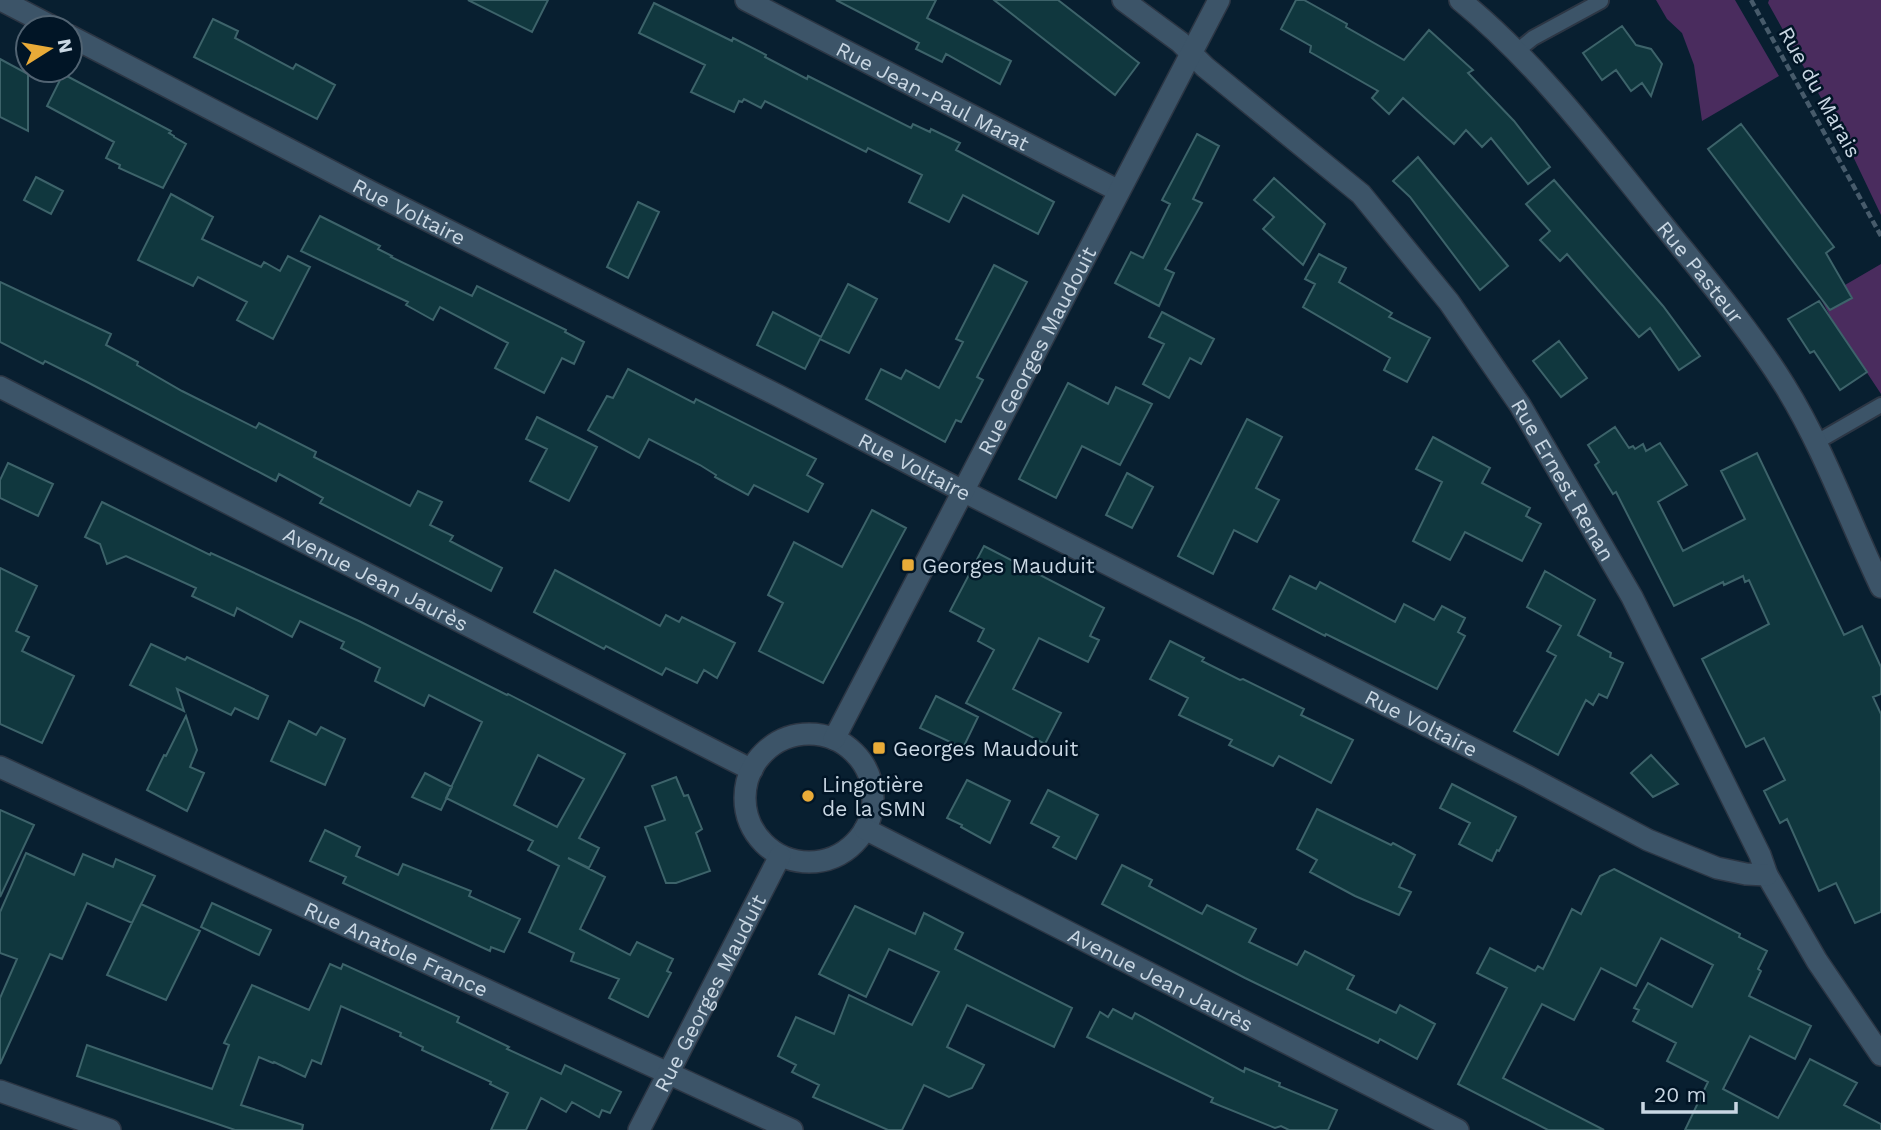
<svg xmlns="http://www.w3.org/2000/svg" width="1881" height="1130" font-family="'Work Sans',sans-serif">
  <style>
    .green { fill: #4a2c5e }
    .building { fill: #10373e; stroke: #3d636a; stroke-width: 2; fill-rule: evenodd }
    .lines { fill: none; stroke-linecap: round; stroke-linejoin: round }
    .lane-casing { stroke: #2c3644; stroke-width: 18 }
    .street-casing { stroke: #2c3644; stroke-width: 24 }
    .secondary-casing { stroke: #2c3644; stroke-width: 24 }
    .path { stroke: #475b6b; stroke-width: 4.5; stroke-dasharray: 7 3.5; stroke-linecap: butt }
    .lane { stroke: #3c5468; stroke-width: 14 }
    .street { stroke: #3c5468; stroke-width: 21 }
    .secondary { stroke: #3c5468; stroke-width: 21 }
    .poi-dot { fill: #e9ab38; stroke: #011526; stroke-width: 2.5 }
    .labels { text-anchor: middle; dominant-baseline: central; stroke-width: 5; stroke-linejoin: round; paint-order: stroke }
    .street-label { font-size: 21px; fill: #c9d7e3; stroke: #011526 }
    .poi-label { font-size: 21px; fill: #c9d7e3; stroke: #011526; text-anchor: start }
  </style>
  <rect width="100%" height="100%" fill="#081f30"/>
  <path class="green" d="M1656,0H1735L1779,76L1702,121L1694,65L1682,33L1667,19Z
    M1769,0H1881V215L1849,148L1768,3Z
    M1881,264V394L1846,341L1821,319L1829,314L1821,299Z"/>
  <path class="building" d="M468,0H548L532,32Z
    M836,0H936L927,18L1011,61L1000,84L946,54L942,62L916,49L919,43Z
    M994,0H1058L1139,63L1115,95Z
    M1296,0H1304L1347,24L1346,27L1404,60L1429,30L1473,70L1468,73L1514,121L1550,167L1528,184L1491,138L1482,147L1466,130L1454,144L1403,98L1389,114L1372,98L1378,91L1310,52L1311,46L1281,29Z
    M654,3L732,41L733,38L766,55L765,57L807,79L808,76L911,128L913,124L930,132L931,129L960,143L956,150L1054,202L1038,234L963,195L949,222L909,202L922,175L868,148L866,152L765,101L761,108L744,99L742,102L739,101L734,112L691,92L705,65L639,33Z
    M213,19L238,31L235,38L293,69L296,64L335,85L317,119L194,57Z
    M1622,26L1636,45L1651,49L1662,64L1651,96L1642,83L1631,91L1616,70L1602,80L1583,53Z
    M0,59L28,74V131L0,117Z
    M63,74L171,131L169,133L174,136V137L186,144L163,188L119,168L120,165L106,158L114,142L47,106Z
    M1741,124L1834,247L1826,253L1852,298L1830,310L1708,149Z
    M1197,134L1219,146L1193,199L1202,203L1165,269L1174,273L1159,306L1115,283L1131,252L1143,258L1170,204L1162,200Z
    M1418,157L1508,266L1480,290L1410,197L1393,181Z
    M36,177L63,191L51,214L24,200Z
    M1274,178L1325,224L1303,265L1263,229L1274,217L1254,200Z
    M1554,180L1663,306L1700,356L1679,370L1650,328L1639,337L1567,254L1560,261L1540,240L1550,231L1526,204Z
    M171,194L213,217L202,239L261,267L264,262L280,271L288,256L310,267L273,339L237,320L247,302L198,277L193,286L138,260Z
    M638,202L659,212L628,278L607,267Z
    M320,216L380,246L378,249L392,256L391,257L472,296L477,286L566,330L565,332L584,342L574,364L562,358L544,393L495,368L508,343L440,307L433,320L406,305L408,302L301,251Z
    M1319,254L1346,268L1339,282L1392,313L1389,317L1430,338L1407,382L1384,370L1390,358L1303,307L1315,284L1305,279Z
    M994,265L1027,282L977,377L983,380L961,422L956,420L945,442L866,399L881,369L901,379L906,370L939,388L963,342L956,339Z
    M0,282L111,334L106,345L138,362L137,365L182,391L256,428L259,423L316,452L314,457L410,506L418,491L442,502L430,525L453,536L450,541L502,568L491,591L320,503L323,498L279,474L276,481L87,382L45,361L43,364L0,342Z
    M848,284L877,299L849,353L820,339L805,369L757,345L773,312L821,337Z
    M1819,301L1867,372L1840,390L1814,351L1810,353L1788,319Z
    M1162,312L1214,339L1201,364L1190,358L1169,398L1143,384L1164,344L1149,337Z
    M1559,341L1587,378L1561,397L1533,361Z
    M628,369L694,403L696,399L816,459L807,475L823,484L808,512L754,485L748,495L715,477L716,475L700,465L649,439L639,458L588,430L607,396L613,398Z
    M1068,383L1108,404L1116,387L1152,404L1120,465L1082,446L1056,498L1019,479Z
    M537,417L597,447L569,501L530,481L547,449L526,439Z
    M1247,419L1282,437L1256,488L1279,500L1257,542L1234,530L1213,574L1178,556Z
    M1615,427L1629,448L1633,446L1635,449L1643,444L1646,451L1660,443L1687,485L1658,502L1683,551L1745,519L1721,471L1757,453L1844,635L1862,626L1881,667V694L1873,697L1881,714V912L1855,923L1836,883L1819,891L1787,819L1780,823L1764,791L1785,780L1764,738L1746,747L1702,659L1769,624L1749,580L1745,582L1743,576L1724,585L1723,582L1674,606L1616,492L1613,494L1595,465L1599,462L1588,445Z
    M1433,437L1490,468L1482,483L1530,508L1526,516L1541,524L1522,561L1465,532L1450,560L1413,541L1442,482L1416,469Z
    M8,463L53,484L38,516L0,498V480Z
    M1127,473L1153,487L1132,528L1106,515Z
    M102,502L210,555L211,553L361,622L507,695L508,694L625,754L579,838L599,848L589,868L568,858L605,877L580,929L630,955L637,942L673,959L667,971L671,973L648,1017L609,998L619,979L571,961L574,953L529,932L559,866L528,850L533,841L446,798L482,722L429,695L424,706L375,681L380,668L341,648L344,642L300,621L292,637L237,608L234,616L192,596L196,588L126,556L107,564L100,544L85,537ZM538,755L584,779L557,827L514,805Z
    M872,510L906,528L823,683L759,651L783,603L768,595L794,542L842,567Z
    M984,546L1104,608L1090,636L1099,640L1088,662L1039,638L1013,689L1061,713L1045,744L966,703L994,650L978,641L984,629L950,611Z
    M0,568L37,586L16,631L29,637L22,651L74,676L42,743L0,724Z
    M555,570L660,626L666,615L679,622L682,617L735,643L717,678L704,670L697,683L666,668L662,675L606,646L604,649L534,612Z
    M1545,571L1595,600L1578,635L1611,653L1610,657L1623,663L1607,698L1599,694L1593,705L1586,700L1558,755L1514,731L1556,656L1547,651L1561,626L1527,607Z
    M1290,576L1316,589L1320,582L1395,622L1404,604L1434,620L1442,606L1465,618L1458,632L1465,636L1437,689L1340,641L1326,634L1325,636L1273,609Z
    M1170,641L1204,658L1202,661L1240,680L1243,679L1304,709L1301,715L1353,740L1331,783L1279,756L1273,766L1229,745L1232,740L1179,715L1188,698L1150,679Z
    M151,644L185,660L187,657L268,696L258,719L235,708L231,715L177,689L184,711L130,685Z
    M936,696L978,717L963,748L920,728Z
    M186,716L197,750L190,767L204,773L187,811L147,790L164,755L166,756Z
    M289,721L316,735L321,727L345,739L325,785L271,761Z
    M1651,755L1678,784L1653,797L1631,773Z
    M425,773L452,787L441,810L412,797Z
    M676,777L684,796L688,795L702,829L696,833L710,871L676,883H666L645,827L665,820L652,786Z
    M967,780L1010,801L990,843L961,827L962,825L947,818Z
    M1452,784L1516,817L1499,851L1497,850L1492,861L1459,844L1470,823L1440,808Z
    M1048,790L1098,815L1076,859L1053,847L1059,837L1031,823Z
    M1317,809L1391,845L1393,843L1415,855L1399,887L1411,892L1399,915L1355,896L1310,872L1317,860L1297,849Z
    M0,810L34,825L0,897Z
    M325,830L360,847L356,856L398,875L403,864L471,891L469,896L520,919L504,952L491,947L490,951L343,883L346,877L310,861Z
    M26,853L74,875L83,854L113,867L116,859L155,876L132,923L87,903L62,959L50,954L0,1064V998L17,959L0,953V912Z
    M1122,865L1152,880L1149,886L1202,914L1207,905L1256,929L1249,942L1297,965L1305,951L1354,976L1347,989L1396,1013L1400,1005L1435,1024L1417,1059L1380,1039L1378,1043L1245,978L1102,904Z
    M1614,869L1740,934L1739,937L1767,951L1758,969L1761,971L1749,996L1811,1026L1795,1059L1750,1036L1723,1089L1778,1118L1810,1059L1857,1083L1844,1105L1881,1124V1130H1685L1708,1082L1667,1061L1676,1043L1633,1021L1639,1010L1634,1008L1648,983L1692,1007L1713,965L1661,938L1636,986L1601,968L1574,1020L1542,1004L1503,1078L1604,1130H1548L1458,1084L1507,988L1477,973L1490,948L1535,971L1538,966L1543,969L1572,909L1581,914L1600,876Z
    M212,903L271,930L259,955L201,927Z
    M141,904L200,931L166,1000L107,975Z
    M855,906L915,934L924,913L963,933L955,949L1072,1008L1054,1047L967,1005L947,1047L984,1065L972,1088L949,1097L924,1085L902,1130H888L813,1097L819,1085L792,1072L796,1065L778,1056L796,1017L834,1034L849,995L912,1025L939,972L889,949L866,997L819,974Z
    M330,964L341,969L343,964L459,1017L457,1022L509,1047L507,1049L561,1074L565,1065L621,1092L610,1113L602,1110L599,1117L572,1102L566,1112L541,1098L526,1130H491L508,1093L490,1084L491,1082L422,1050L423,1047L400,1036L401,1033L341,1006L321,1064L312,1060L305,1077L274,1062L273,1063L259,1057L241,1105L303,1125L302,1130H235L77,1076L87,1045L212,1089L229,1045L224,1043L252,985L309,1010Z
    M1113,1009L1132,1019L1135,1013L1244,1072L1245,1068L1280,1083L1279,1086L1337,1110L1328,1130H1289L1281,1126L1275,1128L1211,1102L1213,1098L1087,1037L1100,1012L1108,1017Z"/>
  <g class="lines">
    <defs>
      <path id="lane" d="M1517,51L1533,38L1601,1
        M1815,443L1881,405"/>
      <g id="street">
        <path d="M1,0L55,28"/>
        <path id="s1" d="M746,0L1119,191"/>
        <path id="s2" d="M1123,0L1180,42L1205,67L1361,194L1449,302L1520,405L1632,597L1760,855L1767,875L1817,961L1881,1055"/>
        <path id="s3" d="M70,36L371,192L779,396L953,486L1527,776L1648,840L1717,868L1746,874L1767,875"/>
        <path id="s4" d="M0,387L752,770"/>
        <circle cx="809" cy="798" r="64"/>
        <path id="s5" d="M834,739L1219,0"/>
        <path id="s6" d="M0,767L792,1130"/>
        <path id="s7" d="M865,829L1458,1130"/>
        <path d="M0,1091L110,1130"/>
        <path id="s8" d="M639,1130L780,856"/>
      </g>
      <g id="secondary">
        <path id="s9" d="M1460,0C1536,62 1595,140 1656,216C1700,271 1747,325 1785,386C1824,449 1849,520 1881,587"/>
      </g>
    </defs>
    <use href="#lane" class="lane-casing"/>
    <use href="#street" class="street-casing"/>
    <use href="#secondary" class="secondary-casing"/>
    <path class="path" d="M1751,0L1881,236"/>
    <use href="#lane" class="lane"/>
    <use href="#street" class="street"/>
    <use href="#secondary" class="secondary"/>
  </g>
  <g class="poi-dot">
    <rect x="901" y="558" width="14" height="14" rx="3.5"/>
    <rect x="872" y="741" width="14" height="14" rx="3.5"/>
    <circle cx="808" cy="796" r="7"/>
  </g>
  <g class="labels">
    <g class="street-label">
      <text transform="translate(1820 92) rotate(61)">Rue du Marais</text>
      <text stroke="none"><textPath href="#s1" startOffset="210">Rue Jean-Paul Marat</textPath></text>
      <text stroke="none"><textPath href="#s3" startOffset="382">Rue Voltaire</textPath></text>
      <text stroke="none"><textPath href="#s9" startOffset="364">Rue Pasteur</textPath></text>
      <text stroke="none"><textPath href="#s5" startOffset="438">Rue Georges Maudouit</textPath></text>
      <text stroke="none"><textPath href="#s3" startOffset="948">Rue Voltaire</textPath></text>
      <text stroke="none"><textPath href="#s2" startOffset="658">Rue Ernest Renan</textPath></text>
      <text stroke="none"><textPath href="#s4" startOffset="422">Avenue Jean Jaurès</textPath></text>
      <text stroke="none"><textPath href="#s3" startOffset="1516">Rue Voltaire</textPath></text>
      <text stroke="none"><textPath href="#s6" startOffset="436">Rue Anatole France</textPath></text>
      <text stroke="none"><textPath href="#s7" startOffset="332">Avenue Jean Jaurès</textPath></text>
      <text stroke="none"><textPath href="#s8" startOffset="154">Rue Georges Mauduit</textPath></text>
    </g>
    <g class="poi-label">
      <text x="922" y="565">Georges Mauduit</text>
      <text x="893" y="748">Georges Maudouit</text>
      <text x="822" y="784">Lingotière<tspan x="822" dy="24">de la SMN</tspan></text>
    </g>
  </g>
  <g transform="translate(49 49) rotate(79)"><circle r="33" fill="#011526" stroke="#516372" stroke-width="2"/>
  <path d="M0-5L12 26L0 18L-12 26Z" fill="#e9ab38"/>
  <text y="-10" font-size="19" font-weight="bold" text-anchor="middle" fill="#c9d7e3">N</text>
  </g>
  <path d="M1643 1102v10h93v-10" fill="none" stroke="#c9d7e3" stroke-width="3.5"/>
  <text x="1654" y="1102" font-size="21" fill="#c9d7e3" stroke="#011526" stroke-width="5" paint-order="stroke">20 m</text>
</svg>
